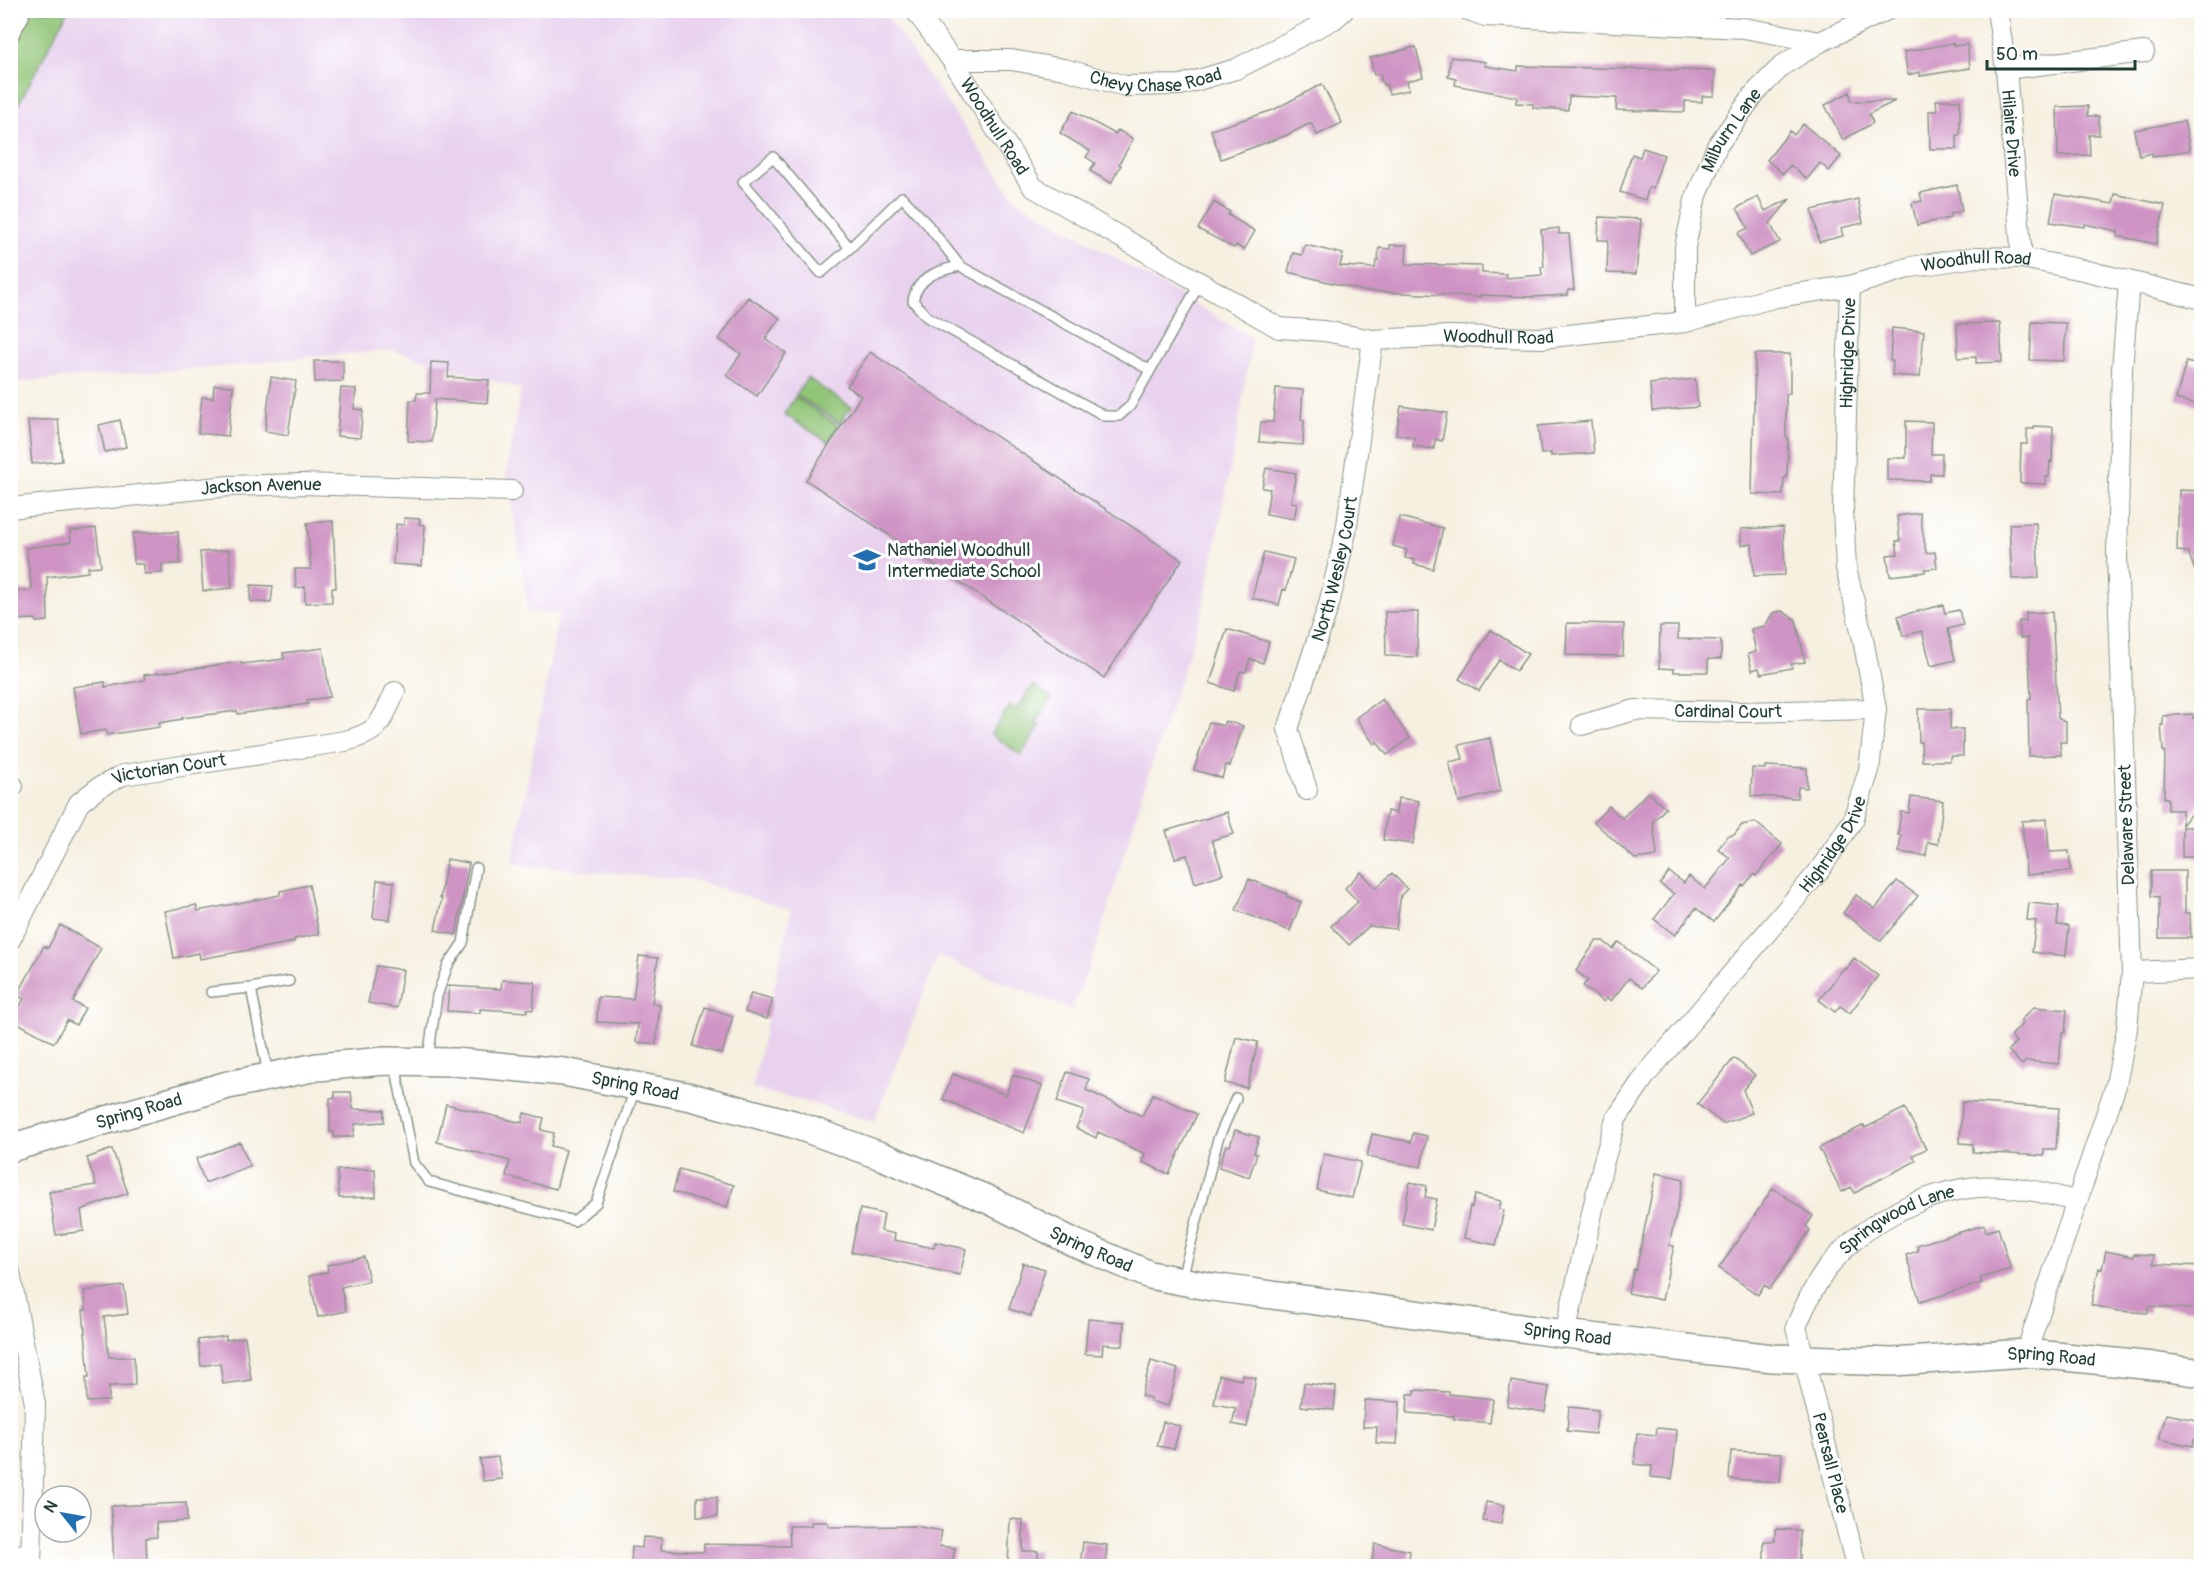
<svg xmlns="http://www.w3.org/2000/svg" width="2212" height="1577" font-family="Pangolin,sans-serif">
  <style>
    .built { fill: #e8d2ee }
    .green { fill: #91c577; stroke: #588156; stroke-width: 1.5 }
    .building { fill: #cf94c4 }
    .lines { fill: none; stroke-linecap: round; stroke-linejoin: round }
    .service-casing { stroke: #8a968a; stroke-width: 12 }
    .minor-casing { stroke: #8a968a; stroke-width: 22 }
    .secondary-casing { stroke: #8a968a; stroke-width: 30 }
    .service { stroke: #fff; stroke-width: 9 }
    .minor { stroke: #fff; stroke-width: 20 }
    .secondary { stroke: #fff; stroke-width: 27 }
    .labels { text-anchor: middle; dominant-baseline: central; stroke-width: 6; stroke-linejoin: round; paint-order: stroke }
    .street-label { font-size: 18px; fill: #1f3d34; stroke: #fff }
    .poi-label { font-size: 18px; fill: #1f3d34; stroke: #fff; text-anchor: start }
  </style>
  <rect width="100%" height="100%" fill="#fff"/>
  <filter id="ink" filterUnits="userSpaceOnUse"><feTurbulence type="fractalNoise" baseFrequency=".0167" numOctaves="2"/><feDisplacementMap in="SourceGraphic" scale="12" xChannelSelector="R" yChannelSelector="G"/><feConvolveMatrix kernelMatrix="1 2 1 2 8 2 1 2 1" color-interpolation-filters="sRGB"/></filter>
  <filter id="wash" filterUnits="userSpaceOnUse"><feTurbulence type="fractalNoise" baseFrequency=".008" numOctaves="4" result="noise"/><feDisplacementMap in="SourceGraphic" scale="24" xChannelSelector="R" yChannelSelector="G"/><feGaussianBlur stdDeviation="1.35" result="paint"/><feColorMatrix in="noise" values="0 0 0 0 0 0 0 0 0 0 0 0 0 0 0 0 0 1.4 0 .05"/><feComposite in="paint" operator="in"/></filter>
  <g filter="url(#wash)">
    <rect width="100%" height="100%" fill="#f6f0e0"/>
    <path class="built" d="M68,10L883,11L1015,199L1252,338L1238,429L1202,613L1144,789L1096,948L1072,1010L938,956L874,1122L793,1098L752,1089L791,910L693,880L512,864L559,613L528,612L513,509L506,474L521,389L392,350L300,358L233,366L11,382V118Z"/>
    <path class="green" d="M11,11H68L11,118Z
      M807,378L851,407L840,423L796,395Z
      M795,397L839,426L828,442L784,414Z
      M1033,685L1052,698L1035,723L1040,726L1021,755L991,734L1010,706L1016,710Z"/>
    <g id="blocks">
      <path class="building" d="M1953,43L1954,46L1967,44L1970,68L1920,76V72L1908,75L1904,52Z
        M1416,47L1423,77L1407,81L1409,90L1389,94L1386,84L1383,85L1380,74L1374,75L1370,58Z
        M1451,57L1485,62V66L1518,71V66L1715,71L1714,96H1702V102L1685,101V112L1616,110L1617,98L1569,96L1568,110L1533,108V104L1516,103L1517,97L1455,85L1456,79L1448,77Z
        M1322,84L1342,123L1317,135L1311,123L1287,135L1221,159L1211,130L1273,110Z
        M1850,92L1851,101H1895L1869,114L1873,123L1843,140L1825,105Z
        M1936,100H1960V135H1957V149H1930L1929,111H1937Z
        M2088,106V116H2099V135H2089L2090,155L2058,156L2057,107Z
        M1073,111L1115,134L1118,130L1133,139L1119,164L1121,165L1111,183L1090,171L1095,163L1086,157L1090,151L1060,133Z
        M2184,121L2190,150L2152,157V153L2139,156L2134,130Z
        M1803,124L1841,156L1829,171L1820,163L1807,179L1790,165L1783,174L1767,160L1790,131L1794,135Z
        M1643,148L1664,155L1653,188L1649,187L1645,200L1620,192L1632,154L1640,157Z
        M1957,185L1962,211L1950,214V218L1917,225L1912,203L1922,201L1920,193Z
        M2055,194L2113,204L2115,194L2165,205L2156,244L2117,236L2118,231L2085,224L2084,227L2050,222Z
        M1758,197L1765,211L1790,199L1770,223L1780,242L1750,256L1738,233L1748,228L1737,208Z
        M1858,199L1863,223L1841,228L1843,236L1819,242L1812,210Z
        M1214,202L1230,212L1228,215L1255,231L1244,250L1236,245L1234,248L1198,229Z
        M1599,217L1641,219L1636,274L1607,273L1608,240H1598Z
        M1559,228V234H1569L1574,290H1568V295L1532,297L1480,295V297L1364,291L1288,272L1293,253L1302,255L1305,245L1343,254L1340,266L1375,268L1376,261H1378L1379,248L1390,249V245H1407L1406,264L1482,266V273L1506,274V278L1542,275L1541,267H1544L1541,230Z
        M748,297L780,318L765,339L786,353L757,396L726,375L741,354L719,339Z
        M2032,322L2066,323L2064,361L2030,360Z
        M2000,323L2002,362L1976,363V357L1958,358L1957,324Z
        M1892,328L1924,331L1920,377L1892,375L1893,361H1890Z
        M870,352L1182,560L1104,678L806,480L861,396L847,386Z
        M1755,354H1790V394H1786V437H1788L1787,478H1784L1783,495L1752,494Z
        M314,361H343V381L315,382Z
        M431,362L449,363L448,377L489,380L487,403L435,399L432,442L408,441L410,400H416L417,393H430Z
        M2186,362L2202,366V406L2176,399Z
        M271,377L296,381L288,435L265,431Z
        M1695,379L1698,407L1652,411L1650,384Z
        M214,385L233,386L228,436L198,433L202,397L213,398Z
        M341,388L356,389L354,409L363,410L360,438L337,436Z
        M1276,388L1303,390L1301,420H1304L1303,445L1259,442L1261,422H1273Z
        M1401,406L1447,413L1442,441L1435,439L1434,449L1413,446L1414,437L1396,434Z
        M58,419L62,461L32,464L28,421Z
        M120,420L126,447L105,452L99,425Z
        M1591,421L1594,453L1551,456V453L1541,454L1538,426Z
        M1906,421L1932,422L1931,454H1942V474H1930V481L1887,480V458H1906Z
        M2034,426L2053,427L2052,462L2050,461L2049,477H2046V484L2020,483L2021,444H2027V429H2034Z
        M1266,468L1296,473L1291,502L1297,503L1294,519L1266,514L1270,489L1262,488Z
        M2179,490L2202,491V584H2200L2188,552L2177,551Z
        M1920,513L1926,553L1935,552L1937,568L1925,569V572L1890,576L1887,555L1898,554L1896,541H1900L1897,516Z
        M1400,517L1443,528L1433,569L1414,564L1415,560L1405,558L1407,550L1393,546Z
        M404,518L420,519L419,524L425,525L422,566L393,564L396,524L404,525Z
        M333,521L336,588H332V602L305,603V587L296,588L295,569H311L307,523Z
        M2036,523L2039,578L2012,579L2009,524Z
        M1783,527L1785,575L1754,576L1752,544L1741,545V529Z
        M96,528L101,566L88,567V572L47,577L48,621L36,622V619L10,620V591L32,590L26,548L71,542L70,531Z
        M178,532L180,564H162V573L144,574V564H134L133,533Z
        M229,550L232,588L203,591L200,552Z
        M1264,552L1294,559L1286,590L1283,589L1279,605L1252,598Z
        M251,585L273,586L271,603L250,601Z
        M1943,605L1945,613L1959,610L1963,625L1948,629L1955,660L1931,666L1922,631L1903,636L1898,616Z
        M1782,611L1796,620L1805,662L1791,664L1792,668L1761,674L1759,668L1752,670L1748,654L1756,652L1751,629L1765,626L1773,613Z
        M1385,612H1418L1417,657L1386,656Z
        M2052,612L2058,718L2066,723V742H2060L2061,755L2029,756L2028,699L2031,698L2028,638H2020L2019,621H2026V613Z
        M1567,623L1624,624L1623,656L1566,655Z
        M1660,626H1678V639L1721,640V659H1708V672H1674V669L1659,668Z
        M1227,629L1269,642L1263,663L1250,659L1246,672L1240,671L1234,691L1210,683Z
        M1491,630L1528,654L1516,671L1499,660L1479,691L1459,679Z
        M323,648L330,697L307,700L308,704L238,714L237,711L182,718V719L159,723L160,727L126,732L107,735L106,730L81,734L73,687L105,682V687L145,680L144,675L241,662L242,664L284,659L283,653Z
        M1382,699L1410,738L1387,755L1377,742L1374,744L1356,718Z
        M1918,709H1950V729H1963V756H1950V761H1922L1921,742H1919Z
        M2193,714V718H2202V800L2182,825V810H2168V798H2164L2165,751H2163L2161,725H2163V716Z
        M1225,721L1243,726L1230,766L1226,765L1222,778L1194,770L1209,722L1223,726Z
        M1490,738L1501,791L1459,802L1449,762L1463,759L1459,745Z
        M1765,766L1807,768V788L1798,787L1797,798L1751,796L1752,768L1765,769Z
        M1648,792L1666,808L1653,821L1657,856L1635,859L1594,822L1609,806L1622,818Z
        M1911,797L1943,801L1938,844L1928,842L1926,856L1899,852L1901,835H1898L1901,812L1909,813Z
        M1398,798L1419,801L1413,844L1383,840L1387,811L1396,813Z
        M1227,812L1234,834L1212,840L1223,874L1195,883L1187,855L1175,858L1166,831Z
        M2047,819L2049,852L2069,851L2071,871L2026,875L2022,821Z
        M1755,822L1782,844L1756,876L1754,874L1744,886L1743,885L1714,922L1696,908L1675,935L1654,919L1674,894L1660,884L1669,872L1684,883L1689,876L1705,889L1730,858L1718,849L1728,836L1734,835L1742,825Z
        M2182,827H2202V857H2182Z
        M447,859L469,863L456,935L435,930L442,898H440Z
        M2151,871H2185V913H2190L2191,938H2159V897L2151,896Z
        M1361,872L1376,888L1392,873L1407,889L1401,895L1396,929L1369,926L1349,945L1331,926L1358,902L1345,888Z
        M1249,879L1287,894L1286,896L1301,902L1290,931L1236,910Z
        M377,880L394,882L390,920L373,918Z
        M1897,881L1918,896L1881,941L1843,913L1856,895L1875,909Z
        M309,885L319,934L294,939V942L200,959L199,953L174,958L165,911L196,905L198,911L280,895V891Z
        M2029,903L2059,906L2057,925L2069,926L2066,956L2032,952L2036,921L2027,920Z
        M60,925L101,948L73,1002L85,1008L76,1025L67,1020L54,1043L12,1020L24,999L17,996L44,946L48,948Z
        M1596,941H1603L1613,949L1619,942L1656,971L1642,988L1629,978L1611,1001L1607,998L1604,1002L1583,986L1588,980L1576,971Z
        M639,956L658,958L652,1004L660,1005L656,1044L636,1042L638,1024L597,1022L598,997L633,999Z
        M1854,958L1878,976L1850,1013L1840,1006L1835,1012L1819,1000L1844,968L1846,969Z
        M376,966L403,970L397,1008L368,1003Z
        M502,980L535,982L533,1010L527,1009V1012L480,1009V1013L447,1011L449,986L501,989Z
        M751,993L773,999L767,1019L745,1012Z
        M705,1007L733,1016L722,1054L693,1046Z
        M2034,1007L2067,1010L2065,1033H2062L2059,1064L2026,1061L2022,1065L2008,1050L2016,1042L2011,1036L2023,1023L2020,1021Z
        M1236,1037L1258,1042L1247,1088L1225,1083Z
        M1734,1058L1755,1075L1743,1090L1752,1113L1723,1124L1697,1104Z
        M1067,1072L1089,1079L1086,1090L1142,1116L1153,1094L1197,1114L1169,1174L1142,1162L1145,1154L1098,1132L1096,1138L1076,1128L1084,1111L1057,1102Z
        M953,1074L1006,1095L1013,1075L1042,1086L1024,1133L943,1099Z
        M335,1092H351L353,1109L384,1110V1122L355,1124L353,1137H334V1132H330V1098H335Z
        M1962,1102L2059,1108L2056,1149H2044V1156L1973,1152V1144L1960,1143Z
        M446,1104L522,1123L524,1113L544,1118L541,1130L554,1133L551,1146L566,1150L556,1189L506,1176L510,1161L437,1142Z
        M1905,1108L1926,1149L1913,1155L1916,1161L1867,1186L1855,1193L1851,1187L1842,1192L1819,1148L1864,1125L1865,1128Z
        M1235,1130L1259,1137L1254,1153L1257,1154L1249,1177L1219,1167L1226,1145L1230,1146Z
        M1413,1133L1427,1136L1421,1167L1367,1157L1372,1134L1411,1142Z
        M240,1142L250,1166L205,1183L196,1159Z
        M112,1149L128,1193L81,1210L84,1231L56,1235L49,1192L96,1185L87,1158Z
        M1324,1154L1361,1162L1352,1198L1317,1190Z
        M375,1169L376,1197L339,1198L337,1170Z
        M679,1169L734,1185L727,1207L673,1192Z
        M1656,1173L1684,1179L1669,1245L1674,1246L1662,1300L1628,1293L1634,1269L1636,1270Z
        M1410,1182L1427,1186L1425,1197L1437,1199L1431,1230L1402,1224Z
        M1773,1188L1813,1216L1806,1226L1810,1230L1770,1289L1764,1285L1758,1295L1719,1268Z
        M1475,1195L1501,1201L1499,1209L1504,1210L1496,1245L1464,1238L1470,1206L1472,1207Z
        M860,1209L884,1214L881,1231L895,1234L894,1240L934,1248L935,1242L966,1249L960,1275L851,1252Z
        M1984,1225L1986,1232L1998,1228L2011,1269L1980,1278L1982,1283L1920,1302L1906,1255L1918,1251L1917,1245Z
        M2106,1251L2134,1257V1254L2154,1255L2153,1264L2202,1266V1310L2148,1306V1313L2119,1311L2091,1305L2099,1268L2102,1269Z
        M364,1257L369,1281L341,1287L346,1311L318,1317L309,1276L328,1272L327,1265Z
        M1023,1263L1045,1269L1031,1316L1009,1309Z
        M124,1286L128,1314L104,1317L109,1357H134L135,1385L109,1386V1401L87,1402L86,1377H89L83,1310H86L84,1291Z
        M1088,1319L1124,1322L1123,1346L1103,1344L1102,1355L1085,1354Z
        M226,1336V1340L245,1337L251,1380L223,1384L220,1363L201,1366L198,1340Z
        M1151,1361L1178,1369L1168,1406L1150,1401L1151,1398L1141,1396Z
        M1219,1375L1241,1380L1242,1375L1256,1378L1247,1427L1232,1424L1236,1408L1214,1404Z
        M1511,1381L1549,1387L1545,1412L1507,1406Z
        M1304,1383L1336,1387L1334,1410L1301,1406Z
        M1415,1390L1449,1392V1394L1493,1399L1490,1423L1454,1419V1416L1407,1413L1408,1394H1415Z
        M1365,1400L1400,1402L1397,1444L1376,1443L1377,1427H1363Z
        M1569,1407L1598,1410L1595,1434L1567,1431Z
        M2166,1414L2202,1421V1442L2194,1440L2193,1446L2159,1439Z
        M1163,1422L1180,1426L1174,1449L1157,1446Z
        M1657,1428L1677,1430L1672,1479L1651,1477L1652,1466L1634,1464L1637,1433L1656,1435Z
        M1731,1451L1782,1453L1780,1482L1729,1479Z
        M498,1457L502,1479L483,1481L480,1459Z
        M697,1497H717V1517H697Z
        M1486,1502L1504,1505L1501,1524L1483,1521Z
        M186,1503L187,1521L156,1523L157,1537L146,1538L147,1566H114L111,1506Z
        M1010,1519L1023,1520V1551H1038V1566H1008Z
        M811,1522H827L830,1527L915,1526L942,1531L939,1546L955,1548L951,1566H631L632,1547L642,1548L643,1537L662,1538L661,1550L704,1552V1544L790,1546L789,1526H811Z
        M1775,1529L1800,1530V1566L1764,1565V1541H1775Z
        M1083,1542L1107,1545L1105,1566H1080Z
        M1375,1544L1410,1551L1408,1566H1371Z"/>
    </g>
  </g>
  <g filter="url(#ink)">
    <use href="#blocks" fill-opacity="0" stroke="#8a968a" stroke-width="1.5"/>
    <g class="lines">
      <defs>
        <path id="service" d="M10,42L24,17L14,10
          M850,248L821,273L743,182L773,157L850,248L902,197L927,224L960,266L1150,370
          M960,266C939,270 917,277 913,301L927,317L1105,416H1119L1130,406L1200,283
          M251,988L289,981
          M211,992L251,988L268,1074
          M428,1058L437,996L448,965L463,943L476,868
          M395,1064L414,1163L429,1182L574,1221L596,1203L635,1089
          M1182,1278L1218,1139L1236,1098"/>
        <g id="minor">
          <path id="s1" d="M915,10L952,60L1033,187L1279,328L1324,331L1373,340L1449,336L1542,338L1685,322L1776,297L1850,286L1911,267L1976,257L2022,258L2083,270L2202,299"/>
          <path d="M1468,10L1485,16L1744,28L1820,42"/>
          <path id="s2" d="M1997,10L2006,69L2022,258"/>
          <path id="s3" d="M952,60H1011L1064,69L1125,86L1181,85L1236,69L1334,19L1344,10"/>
          <path d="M2006,69L2144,52"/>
          <path id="s4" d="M1685,322V247L1695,200L1717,146L1755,93L1783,65L1820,42L1887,10"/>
          <path id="s5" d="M10,508L229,486L303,484L512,491"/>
          <path id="s6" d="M1582,725L1635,710L1743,712L1876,709"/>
          <path d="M10,786H13"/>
          <path id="s7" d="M1307,790L1288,729L1329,604L1346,532L1373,340"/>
          <path id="s8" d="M10,940L79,803L98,788L123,775L345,741C381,732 380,723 395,692"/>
          <path d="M2132,972L2202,969"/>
          <path d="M10,1273L35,1404L31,1566"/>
          <path id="s9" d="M1565,1334L1603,1164L1616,1119L1645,1076L1819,871L1853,820L1869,770L1876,709L1863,639L1846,568L1843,511L1850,286"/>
          <path d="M2026,1353L2116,1085L2127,1029L2132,972L2117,554L2122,370L2129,282"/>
          <path d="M10,1556L31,1553"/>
          <path id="s10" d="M1856,1566L1796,1327C1804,1307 1813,1288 1826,1270C1865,1218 1940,1182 2006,1187C2029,1189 2054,1195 2077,1202"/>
        </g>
        <g id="secondary">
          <path id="s11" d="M10,1148L228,1085L317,1067L385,1061L455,1062L564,1072L691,1097L793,1124L884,1157L989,1200L1075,1243L1150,1275L1212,1287L1565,1334L1773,1358L1893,1362L2026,1353L2153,1366L2202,1373"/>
        </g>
      </defs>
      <use href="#service" class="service-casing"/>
      <use href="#minor" class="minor-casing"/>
      <use href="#secondary" class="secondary-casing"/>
      <use href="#service" class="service"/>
      <use href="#minor" class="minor"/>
      <use href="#secondary" class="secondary"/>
    </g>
  </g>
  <defs>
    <symbol id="school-bare" viewBox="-9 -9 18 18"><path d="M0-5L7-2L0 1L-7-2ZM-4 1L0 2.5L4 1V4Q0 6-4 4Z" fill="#1f6fb2" stroke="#fff" stroke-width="2.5" paint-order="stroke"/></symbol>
  </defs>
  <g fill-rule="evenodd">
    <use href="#school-bare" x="848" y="541" width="38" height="38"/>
  </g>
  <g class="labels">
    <g class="street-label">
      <text stroke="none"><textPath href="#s3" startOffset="207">Chevy Chase Road</textPath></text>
      <text stroke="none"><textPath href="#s1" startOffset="141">Woodhull Road</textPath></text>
      <text stroke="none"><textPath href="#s4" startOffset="202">Milburn Lane</textPath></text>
      <text stroke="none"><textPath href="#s2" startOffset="124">Hilaire Drive</textPath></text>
      <text stroke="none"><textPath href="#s1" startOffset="1203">Woodhull Road</textPath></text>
      <text stroke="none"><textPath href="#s1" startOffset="717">Woodhull Road</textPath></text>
      <text stroke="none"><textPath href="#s9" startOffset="1076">Highridge Drive</textPath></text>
      <text stroke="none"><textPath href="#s5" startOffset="252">Jackson Avenue</textPath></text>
      <text stroke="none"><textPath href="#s7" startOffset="231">North Wesley Court</textPath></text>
      <text stroke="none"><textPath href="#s6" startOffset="148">Cardinal Court</textPath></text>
      <text stroke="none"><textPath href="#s8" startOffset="252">Victorian Court</textPath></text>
      <text transform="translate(2127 825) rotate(-92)">Delaware Street</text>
      <text stroke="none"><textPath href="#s9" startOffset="572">Highridge Drive</textPath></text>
      <text stroke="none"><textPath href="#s11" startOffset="638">Spring Road</textPath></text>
      <text stroke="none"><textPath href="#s11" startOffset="134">Spring Road</textPath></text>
      <text stroke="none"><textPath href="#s10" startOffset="400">Springwood Lane</textPath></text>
      <text stroke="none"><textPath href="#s11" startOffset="1124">Spring Road</textPath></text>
      <text stroke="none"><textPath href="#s11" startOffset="1610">Spring Road</textPath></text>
      <text stroke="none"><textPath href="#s11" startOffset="2096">Spring Road</textPath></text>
      <text transform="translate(1830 1463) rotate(76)">Pearsall Place</text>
    </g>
    <g class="poi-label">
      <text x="887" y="550">Nathaniel Woodhull<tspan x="887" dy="21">Intermediate School</tspan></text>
    </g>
  </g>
  <rect width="2212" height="1577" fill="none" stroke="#fff" stroke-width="36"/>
  <g transform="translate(63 1514) rotate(301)"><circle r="28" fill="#ffffff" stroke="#a5b1ae" stroke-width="1.5"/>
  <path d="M0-4.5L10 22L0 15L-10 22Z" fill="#1f6fb2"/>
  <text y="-9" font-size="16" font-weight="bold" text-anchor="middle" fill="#1f3d34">N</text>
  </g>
  <path d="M1987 60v9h148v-9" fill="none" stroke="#1f3d34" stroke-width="3"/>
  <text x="1996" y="60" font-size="18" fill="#1f3d34" stroke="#ffffff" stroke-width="4.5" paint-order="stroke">50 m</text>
</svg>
